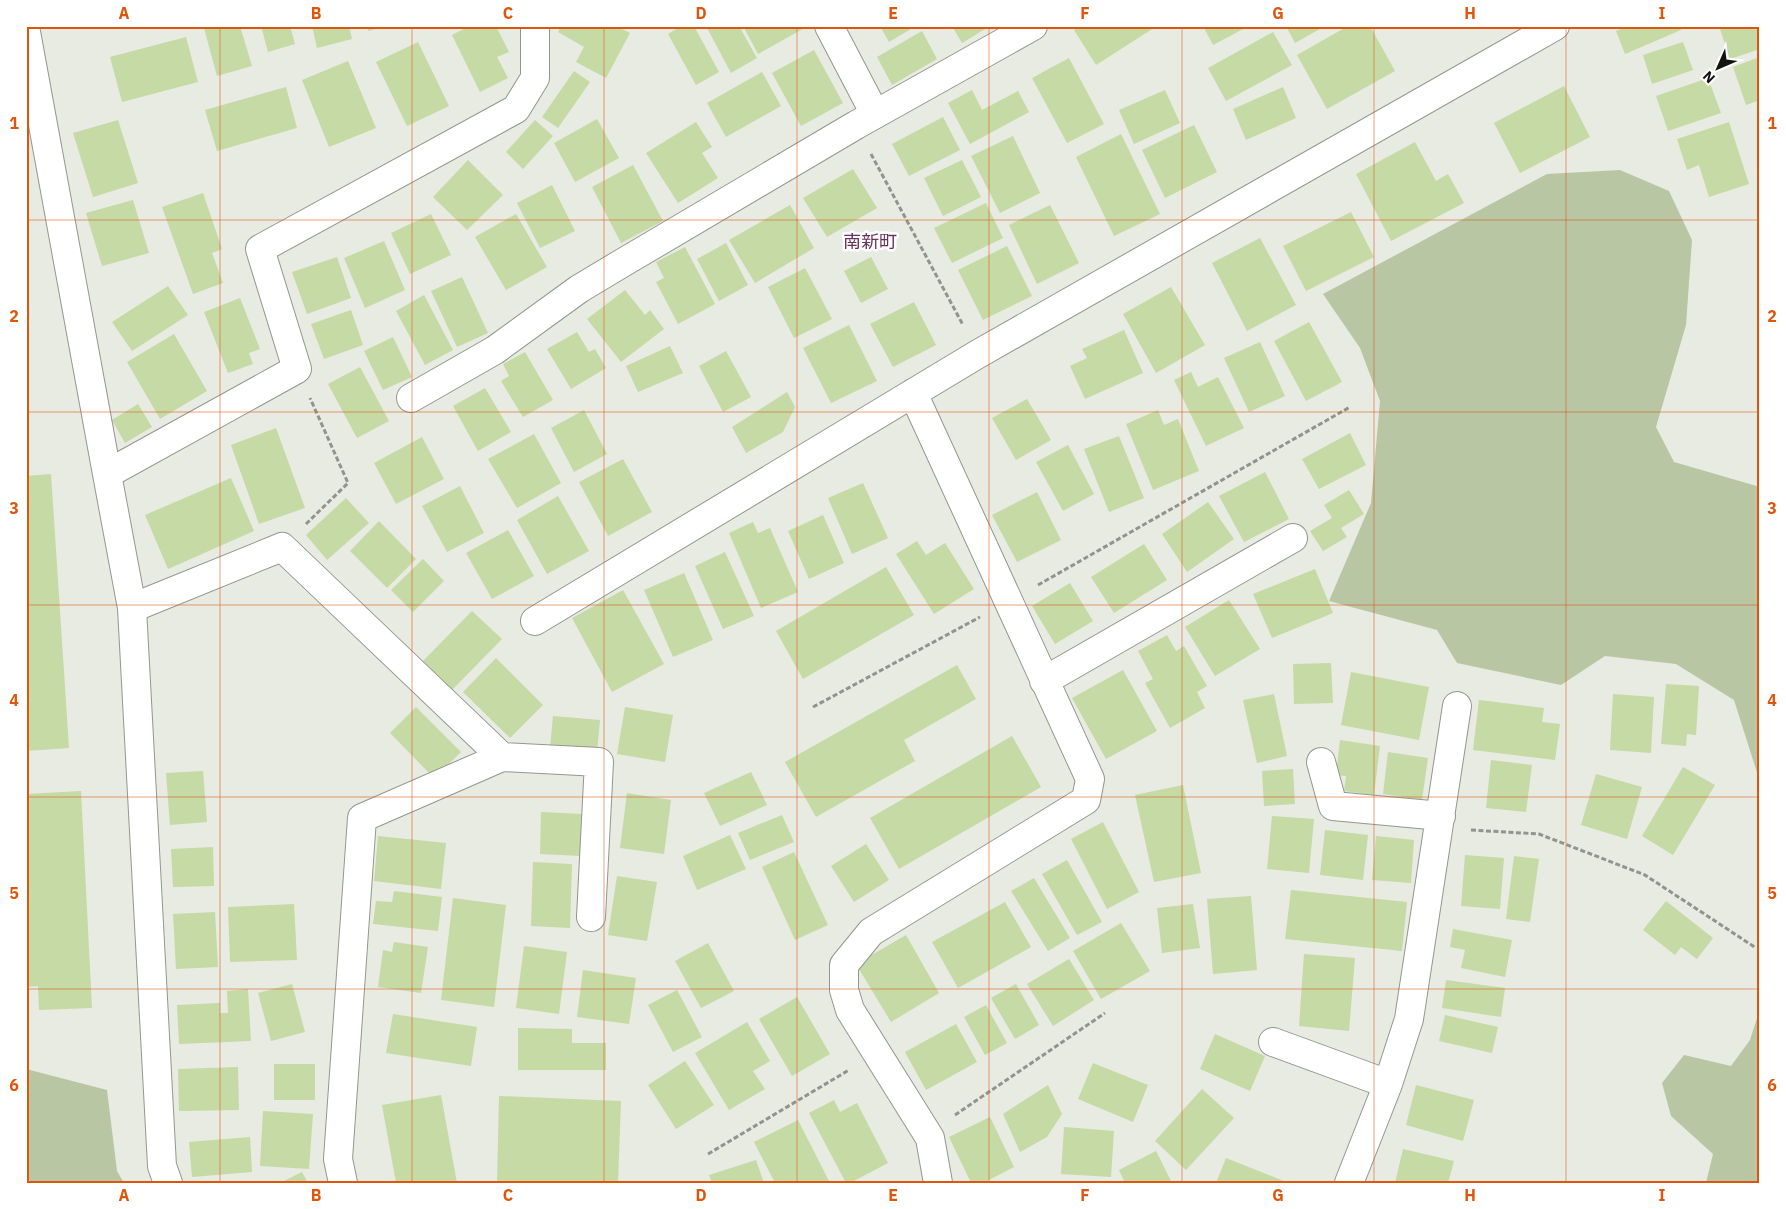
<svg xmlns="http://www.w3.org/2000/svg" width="1786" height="1209" font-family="'IBM Plex Sans','Noto Sans JP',sans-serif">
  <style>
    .green { fill: #b8c6a4 }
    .building { fill: #c5daa5 }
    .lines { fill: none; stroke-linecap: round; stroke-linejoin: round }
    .street-casing { stroke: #93978e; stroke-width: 30 }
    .path { stroke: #91948d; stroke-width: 3; stroke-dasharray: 5 2.5; stroke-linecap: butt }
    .street { stroke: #fff; stroke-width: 28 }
    .grid { fill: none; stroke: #dd560c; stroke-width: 1; stroke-opacity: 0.55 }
    .labels { text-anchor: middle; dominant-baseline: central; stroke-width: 5; stroke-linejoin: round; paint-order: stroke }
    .quarter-label { font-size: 18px; fill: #69315e; stroke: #fff }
    .neatline { fill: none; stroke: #dd560c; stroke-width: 2 }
    .grid-label { font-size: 16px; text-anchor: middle; font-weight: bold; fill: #dd560c }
  </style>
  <rect width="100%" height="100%" fill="#e7ebe1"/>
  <path class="green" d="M1620,170L1669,191L1692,240L1686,325L1656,427L1674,462L1760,487V782L1734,700L1676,664L1605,656L1561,685L1457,663L1437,630L1329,601L1371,503L1380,401L1360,348L1323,294L1547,174Z
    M1760,1009V1183H1706L1713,1154L1671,1116L1662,1083L1684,1055L1731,1066L1750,1040Z
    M26,1069L107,1090L117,1171L124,1183H26Z"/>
  <path class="building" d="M211,26H240L252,66L217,76L204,28Z
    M261,26H290L295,44L268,52Z
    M312,26H349L352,39L317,48Z
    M367,26H383V27L368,31Z
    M470,26H496L509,52L497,57L508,78L480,92L452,35Z
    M561,26H616L630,33L606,78L576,62L584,47L558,32Z
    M681,26H694L719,72L696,85L668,34Z
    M706,26H739L757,58L731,73Z
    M743,26H808L758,54Z
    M880,26H916L889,42Z
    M952,26H990L962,43Z
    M1079,26H1157L1096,65L1074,30Z
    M1203,26H1249L1213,45Z
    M1286,26H1325L1295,43Z
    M1348,26H1370L1395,71L1327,109L1297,55Z
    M1628,26H1680L1681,30L1625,54L1616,31Z
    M1719,26H1760V49L1730,59Z
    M922,31L937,59L892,85L877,57Z
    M1273,32L1292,65L1226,101L1208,68Z
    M186,37L198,82L122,102L110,57Z
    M418,42L449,106L407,126L376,62Z
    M1683,42L1693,70L1652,84L1643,55Z
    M814,50L843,103L801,126L772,73Z
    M1760,57V100L1746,105L1733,67Z
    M1069,58L1104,124L1067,143L1032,78Z
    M348,61L376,128L329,147L302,80Z
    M574,71L590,82L558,128L542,117Z
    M762,72L781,106L726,137L707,103Z
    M1708,78L1721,113L1668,131L1656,96Z
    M1564,86L1590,137L1520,173L1494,123Z
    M286,87L297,128L217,151L205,110Z
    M1283,87L1296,118L1246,140L1233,109Z
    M972,90L982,110L1018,91L1029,112L970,144L948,103Z
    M1165,90L1180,123L1134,144L1119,110Z
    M943,117L960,150L909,176L892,144Z
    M597,119L619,158L575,182L554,143Z
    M118,120L138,183L93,197L73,133Z
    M535,120L553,136L523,169L506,152Z
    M696,122L712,147L702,153L718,178L678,203L646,153Z
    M1729,122L1749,184L1709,197L1699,165L1687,170L1677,139Z
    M1194,125L1217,172L1165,198L1142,150Z
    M1121,134L1160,214L1114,236L1076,157Z
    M1013,136L1040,193L1000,213L971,156Z
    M1415,142L1436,181L1448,174L1464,203L1391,241L1356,174Z
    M468,160L503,195L467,230L433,197Z
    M962,160L981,197L943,216L924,178Z
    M633,165L663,221L621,243L592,187Z
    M853,169L877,208L827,237L803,198Z
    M552,185L575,231L540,248L517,203Z
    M203,193L222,249L212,253L223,283L193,294L162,207Z
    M133,200L149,253L102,266L86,213Z
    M986,203L1003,238L952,263L934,228Z
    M790,205L814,248L755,283L729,240Z
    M1050,205L1079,263L1037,284L1009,225Z
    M1351,212L1374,257L1306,291L1283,246Z
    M431,214L451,255L410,274L391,233Z
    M516,214L547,267L506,290L475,237Z
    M1260,238L1296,305L1247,331L1212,263Z
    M384,241L405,290L365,308L344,258Z
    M726,243L748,285L719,301L697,259Z
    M1007,246L1032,296L983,320L958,270Z
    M685,247L715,304L678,324L656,282L664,278L656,262Z
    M337,257L351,298L307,314L292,272Z
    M871,257L888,289L861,303L844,271Z
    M805,268L832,319L794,338L768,287Z
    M462,277L488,333L457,347L431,291Z
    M168,286L188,315L132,351L112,322Z
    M1171,287L1205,345L1156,373L1123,314Z
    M625,290L645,315L650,310L664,329L621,362L587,319Z
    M424,295L453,350L425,365L396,311Z
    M240,298L260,349L249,353L253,364L228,373L204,312Z
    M914,302L936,345L893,367L870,324Z
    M351,310L363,345L324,359L311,324Z
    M1309,322L1342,382L1306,401L1274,341Z
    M849,325L877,381L831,403L803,348Z
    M1124,330L1143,373L1085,399L1070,366L1087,358L1082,349Z
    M577,332L589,352L595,349L606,368L571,389L547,349Z
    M174,334L207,391L160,419L127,362Z
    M393,337L412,377L383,390L364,351Z
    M1260,342L1285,396L1249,412L1224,358Z
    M670,346L683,373L638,392L626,366Z
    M726,351L751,397L723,412L699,366Z
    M525,352L553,400L523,417L501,381L509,376L503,364Z
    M360,367L389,421L357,438L328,384Z
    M1191,372L1198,387L1218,377L1244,428L1206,446L1174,380Z
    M485,388L511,432L478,451L453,406Z
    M787,392L795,407L783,432L746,453L732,427Z
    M1027,399L1051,440L1016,460L992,418Z
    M138,404L152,427L125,443L112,420Z
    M584,410L607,454L574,472L551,428Z
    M1158,410L1164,425L1178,419L1199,471L1153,490L1126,424Z
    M276,428L305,508L259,524L231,445Z
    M1350,433L1366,465L1319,489L1302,459Z
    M534,434L561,483L517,508L488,459Z
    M1119,436L1144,498L1109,512L1084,449Z
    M422,437L444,479L396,504L374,463Z
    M1068,445L1094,494L1063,511L1036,462Z
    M623,459L652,512L608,536L579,482Z
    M1265,472L1289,519L1244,542L1219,496Z
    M51,474L69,748L26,751V476Z
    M231,478L254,531L168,569L145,515Z
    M863,483L888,538L852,554L828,498Z
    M460,486L484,533L447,552L422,506Z
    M1349,490L1364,514L1341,528L1347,537L1323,551L1310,531L1332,518L1324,505Z
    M1037,492L1061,540L1017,562L992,515Z
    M558,496L589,551L547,574L517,520Z
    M346,498L369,523L327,560L306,535Z
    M1208,502L1234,539L1187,572L1162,534Z
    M823,515L844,563L809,579L788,531Z
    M379,521L416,559L387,588L350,551Z
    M753,522L758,533L770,528L798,592L761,608L729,533Z
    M508,530L534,576L492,599L466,553Z
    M917,541L926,555L945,543L974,589L934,614L896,554Z
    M1144,544L1167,580L1114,613L1091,577Z
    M725,552L754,616L723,629L695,566Z
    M423,559L444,581L413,612L391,590Z
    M886,567L914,615L803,679L776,631Z
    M1315,569L1333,613L1272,638L1253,594Z
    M684,573L713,640L673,657L644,590Z
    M1070,583L1093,621L1055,644L1032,606Z
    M623,590L664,664L612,692L572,618Z
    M1229,600L1260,649L1215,676L1185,627Z
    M472,611L502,639L452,690L423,661Z
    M1167,635L1176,651L1184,646L1207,686L1197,692L1205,708L1170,728L1145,683L1153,679L1138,651Z
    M496,658L543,705L510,738L463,692Z
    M1331,663L1333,703L1294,704L1293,664Z
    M957,665L976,699L904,740L915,761L816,817L785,762Z
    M1123,670L1157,731L1106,759L1072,698Z
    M1351,672L1429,687L1419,740L1341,725Z
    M1666,684L1699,686L1696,735L1687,734L1686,746L1661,744Z
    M1274,694L1287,756L1257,763L1243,700Z
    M1613,694L1654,697L1651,753L1610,750Z
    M1479,700L1544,708L1542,722L1560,724L1555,760L1473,750Z
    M416,707L461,752L434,778L390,733Z
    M625,707L673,715L665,762L617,754Z
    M553,716L600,720L597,752L550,748Z
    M1012,736L1041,787L899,869L870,818Z
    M1340,740L1380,746L1374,795L1344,791L1346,776L1336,775Z
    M1388,752L1428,758L1422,800L1383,794Z
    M1491,760L1532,765L1526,812L1486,808Z
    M1683,767L1715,785L1673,855L1642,836Z
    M1293,769L1295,804L1264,806L1262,771Z
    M203,771L207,822L170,825L166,773Z
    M751,772L767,805L720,826L704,793Z
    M1596,774L1642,787L1627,839L1581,825Z
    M1183,785L1201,873L1154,882L1135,795Z
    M81,791L92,1008L39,1010L38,986L26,987V794Z
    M627,793L671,800L664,854L620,848Z
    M541,812L583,814L581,856L540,854Z
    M782,815L794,842L750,860L738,833Z
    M1272,816L1314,819L1309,873L1267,869Z
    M1103,822L1139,892L1107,909L1071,839Z
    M1325,830L1368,835L1363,880L1320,875Z
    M730,835L746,869L697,890L683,856Z
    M378,836L446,843L441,889L374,881Z
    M1376,836L1414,840L1411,883L1372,880Z
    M866,844L889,880L854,902L831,866Z
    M213,847L214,886L173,887L171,849Z
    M794,852L828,925L795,940L762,867Z
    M1465,855L1504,858L1500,909L1461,906Z
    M1514,856L1539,859L1530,922L1506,919Z
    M1067,860L1102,922L1077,935L1042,874Z
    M533,862L572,864L570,928L531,926Z
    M617,876L657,882L647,941L608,935Z
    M1034,878L1070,938L1048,951L1011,891Z
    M1291,890L1407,902L1402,951L1285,939Z
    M394,891L442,897L438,931L373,924L376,901L392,902Z
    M1251,896L1257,970L1213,974L1207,899Z
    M453,898L506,905L494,1007L441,1000Z
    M1666,901L1713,938L1697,959L1681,947L1675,955L1643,930Z
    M1005,902L1031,947L958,988L932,942Z
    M294,904L297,960L230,962L228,907Z
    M1193,904L1200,948L1162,953L1157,908Z
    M215,912L218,967L176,969L173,914Z
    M1121,923L1150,971L1101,999L1073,951Z
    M1453,929L1512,940L1505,977L1461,968L1465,950L1450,947Z
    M906,935L939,993L891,1022L856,964Z
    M394,942L428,947L421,993L378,987L383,950L392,952Z
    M708,943L734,991L701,1008L675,961Z
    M524,946L567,952L559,1014L516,1008Z
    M1304,954L1355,958L1349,1031L1299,1026Z
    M1069,959L1094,1000L1053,1026L1027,984Z
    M583,970L636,978L629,1024L577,1017Z
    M1446,980L1505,988L1501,1017L1442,1008Z
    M292,984L305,1032L271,1041L258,993Z
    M1016,984L1039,1025L1015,1039L991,998Z
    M248,989L251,1041L179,1044L177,1005L220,1003V1013H228L227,991Z
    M677,990L702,1037L673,1052L648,1005Z
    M797,997L830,1054L792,1076L759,1019Z
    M986,1005L1007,1043L985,1055L964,1017Z
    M393,1014L477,1027L471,1066L386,1053Z
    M1445,1015L1498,1027L1492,1053L1439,1041Z
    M747,1022L770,1061L753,1071L765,1089L729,1110L695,1053Z
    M956,1024L977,1062L926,1090L905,1052Z
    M518,1028L572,1029V1043H606V1070H518Z
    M1215,1034L1265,1056L1250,1091L1200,1069Z
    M685,1061L714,1105L676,1129L648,1085Z
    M1093,1063L1148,1085L1133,1122L1078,1099Z
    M274,1064H315V1100H274Z
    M238,1067L239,1110L179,1111L178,1069Z
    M1048,1085L1062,1114L1047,1137L1020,1152L1003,1114Z
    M1416,1085L1474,1100L1463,1141L1406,1125Z
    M1202,1089L1234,1118L1186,1170L1155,1141Z
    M441,1095L457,1183H396L382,1105Z
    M499,1096L621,1101L618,1183H497Z
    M834,1100L840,1112L857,1103L888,1163L850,1183H846L809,1113Z
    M263,1111L313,1114L309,1169L260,1166Z
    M990,1117L1014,1167L983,1183H971L949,1137Z
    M798,1120L830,1183H775L754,1142Z
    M1064,1127L1114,1131L1111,1177L1061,1174Z
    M250,1137L252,1172L192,1177L189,1142Z
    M1403,1149L1454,1161L1448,1183H1395Z
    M1156,1151L1172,1183H1125L1119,1170Z
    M1226,1158L1289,1183H1216Z
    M756,1160L764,1183H712L709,1175Z
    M302,1172L308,1183H280Z"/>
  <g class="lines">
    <defs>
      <path id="street" d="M829,26L875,114
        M26,32L107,474
        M913,393L1090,779L1086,800L871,932L844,965V990L850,1010L930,1138L938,1183
        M411,398L495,350L579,289L624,262L856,125L1033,26
        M132,608L282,547L502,757L362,818L338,1159L343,1183
        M535,621L978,354L1555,26
        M1044,681L1293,538
        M502,757L599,762L591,917
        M1321,762L1333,806L1441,816
        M1273,1042L1388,1084
        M168,1183L162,1166L132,608L107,474L297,369L260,249L516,109L535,78V26
        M1349,1183L1388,1084L1409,1019L1457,706"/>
    </defs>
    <use href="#street" class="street-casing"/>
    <path class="path" d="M871,154L963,325
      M306,524L348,483L310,398
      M1038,585L1350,407
      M813,707L980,617
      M1471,830L1539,834L1645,875L1756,948
      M955,1115L1105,1013
      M708,1154L849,1070"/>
    <use href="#street" class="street"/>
  </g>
  <path class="grid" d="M220,26V1183M412,26V1183M604,26V1183M797,26V1183M989,26V1183M1182,26V1183M1374,26V1183M1566,26V1183M26,220H1760M26,412H1760M26,605H1760M26,797H1760M26,989H1760"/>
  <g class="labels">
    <g class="quarter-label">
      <text x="870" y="241">南新町</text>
    </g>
  </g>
  <rect width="1786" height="1209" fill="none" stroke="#ffffff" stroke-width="55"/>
  <g transform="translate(1718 68) rotate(225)" stroke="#ffffff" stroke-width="4" paint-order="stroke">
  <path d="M0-4L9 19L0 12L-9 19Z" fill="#131411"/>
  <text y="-8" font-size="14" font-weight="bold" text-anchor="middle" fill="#131411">N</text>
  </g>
  <rect x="28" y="28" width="1730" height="1154" class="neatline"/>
  <g class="grid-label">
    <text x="124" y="19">A</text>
    <text x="316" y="19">B</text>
    <text x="508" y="19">C</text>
    <text x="701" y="19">D</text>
    <text x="893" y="19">E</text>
    <text x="1085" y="19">F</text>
    <text x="1278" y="19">G</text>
    <text x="1470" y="19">H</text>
    <text x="1662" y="19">I</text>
    <text x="14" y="129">1</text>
    <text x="1772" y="129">1</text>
    <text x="14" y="322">2</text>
    <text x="1772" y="322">2</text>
    <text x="14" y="514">3</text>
    <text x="1772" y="514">3</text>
    <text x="14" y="706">4</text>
    <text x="1772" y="706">4</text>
    <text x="14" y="899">5</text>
    <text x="1772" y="899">5</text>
    <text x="14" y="1091">6</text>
    <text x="1772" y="1091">6</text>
    <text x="124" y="1201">A</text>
    <text x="316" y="1201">B</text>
    <text x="508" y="1201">C</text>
    <text x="701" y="1201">D</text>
    <text x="893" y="1201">E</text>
    <text x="1085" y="1201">F</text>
    <text x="1278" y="1201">G</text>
    <text x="1470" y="1201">H</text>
    <text x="1662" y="1201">I</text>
  </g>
</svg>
